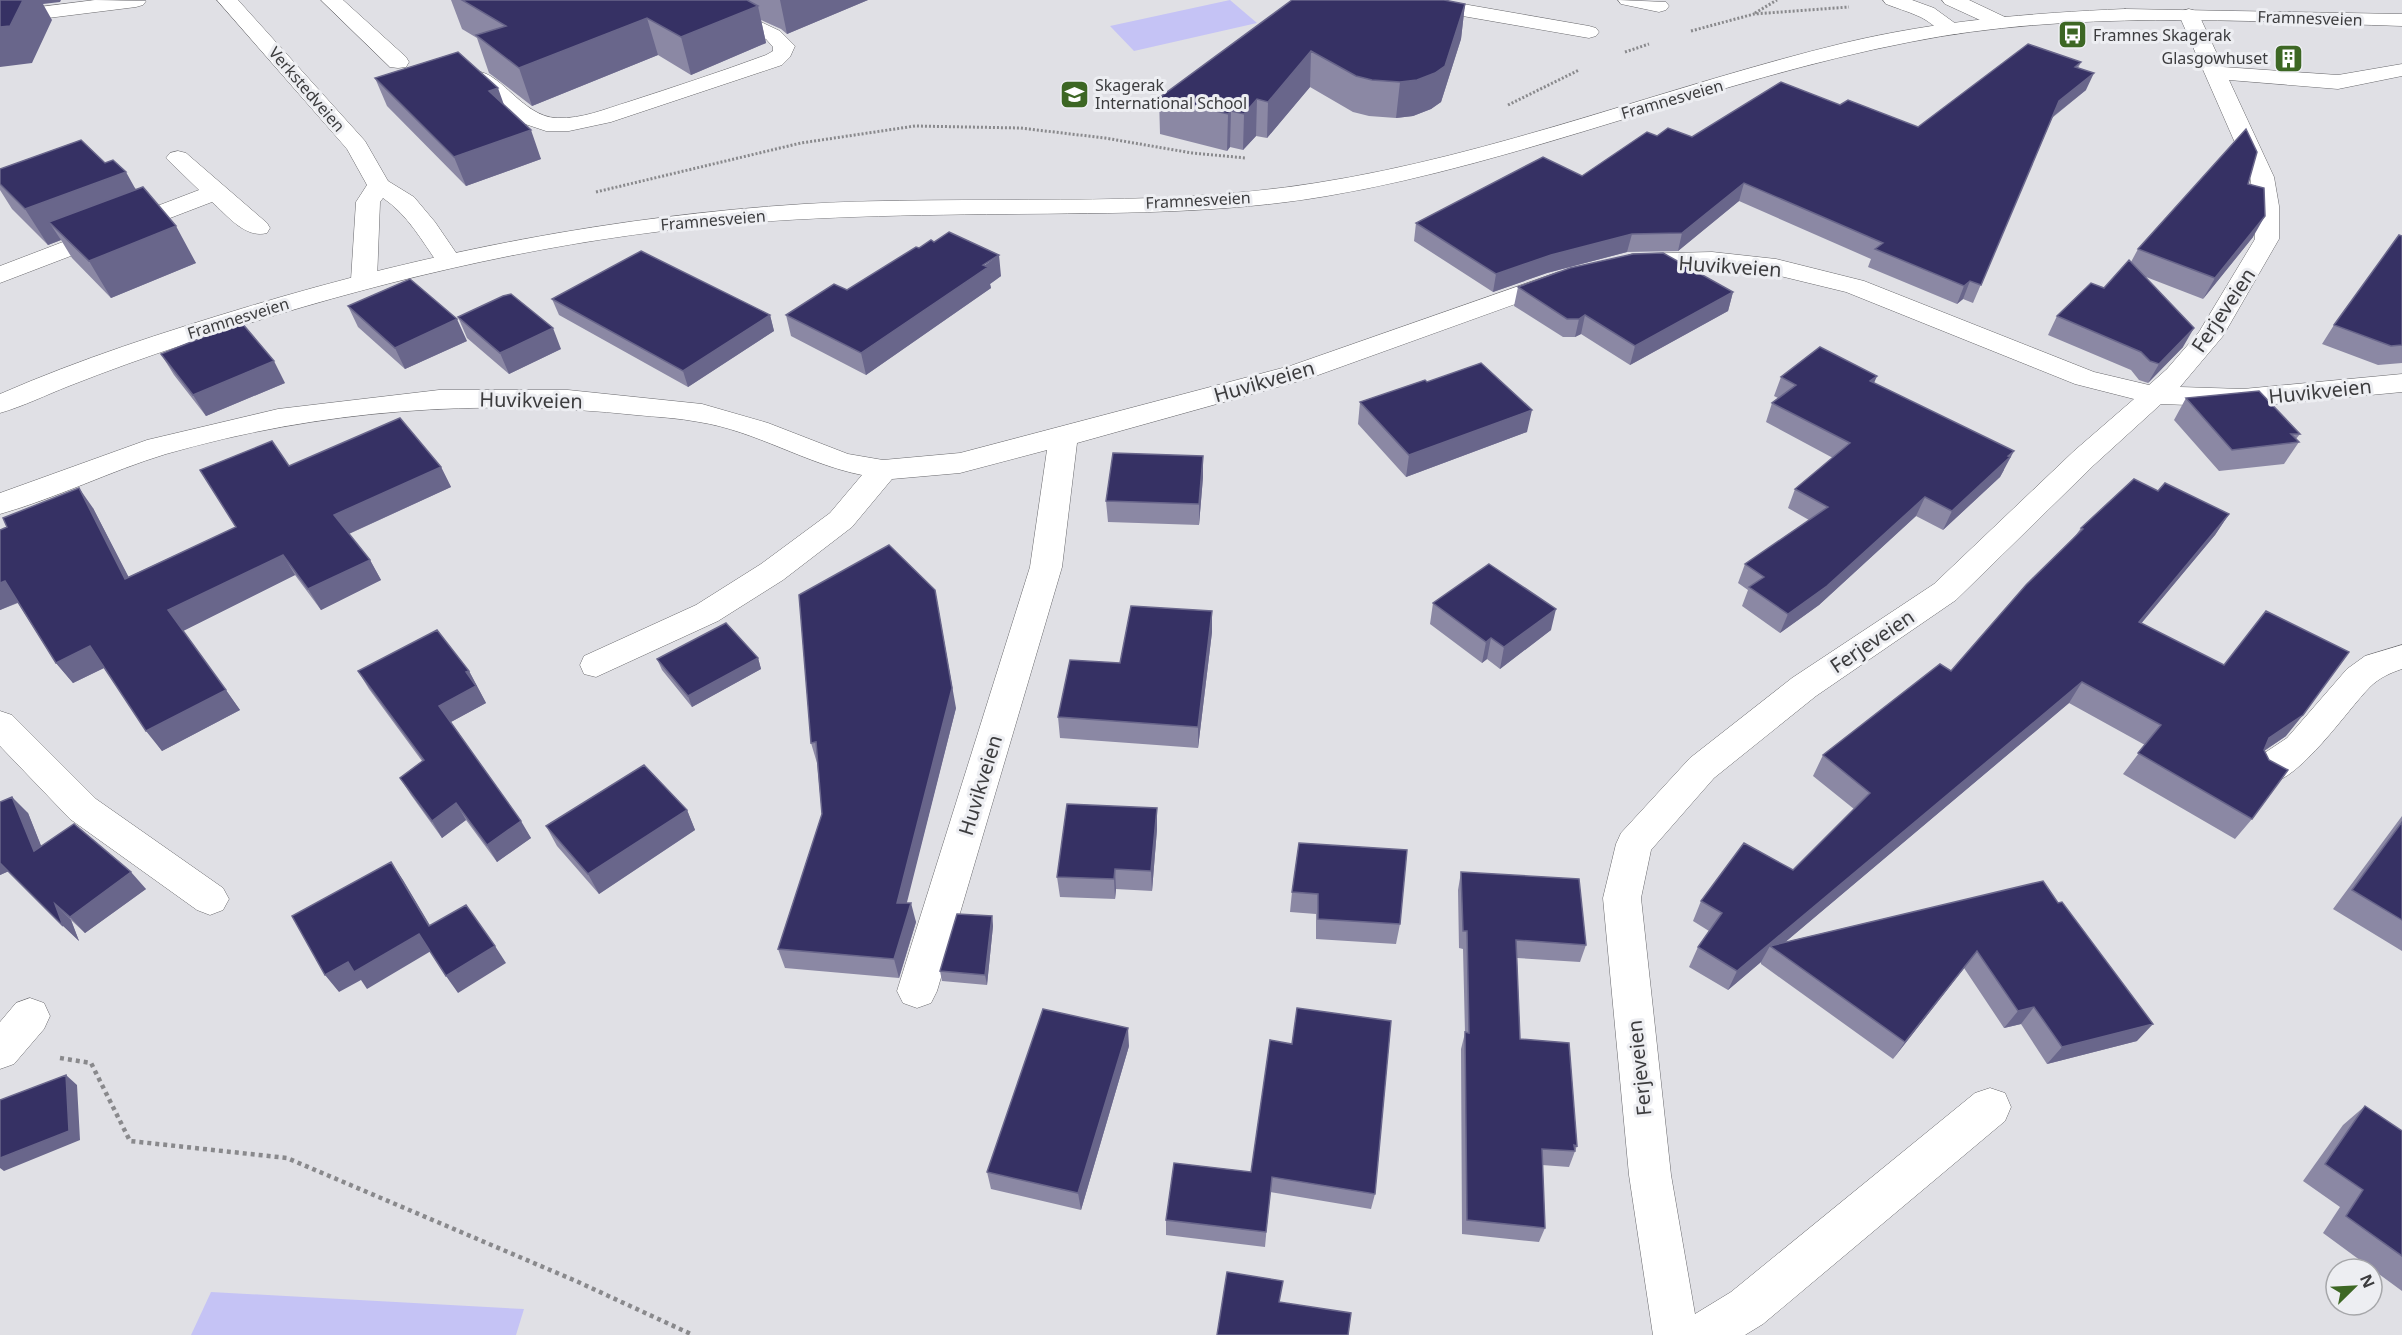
<svg xmlns="http://www.w3.org/2000/svg" width="2402" height="1335" font-family="'Noto Sans',sans-serif">
  <style>
    .green { fill: #c5c3f5 }
    .lines { fill: none; stroke-linecap: round; stroke-linejoin: round }
    .minor-casing { stroke: #69696d; stroke-width: 1 }
    .major-casing { stroke: #69696d; stroke-width: 1 }
    .path-far1 { stroke: #89898c; stroke-width: 3; stroke-dasharray: 2 2; stroke-linecap: butt }
    .path { stroke: #89898c; stroke-width: 4.5; stroke-dasharray: 4 4; stroke-linecap: butt }
    .minor { fill: #fff; fill-rule: evenodd }
    .major { fill: #fff; fill-rule: evenodd }
    .wall { fill: #8b88a4 }
    .shaded-wall { fill: #69668b }
    .building { fill: #363164; stroke: #69668b; stroke-width: 1.5 }
    .labels { text-anchor: middle; dominant-baseline: central; stroke-width: 6; stroke-linejoin: round; paint-order: stroke }
    .far-street-label { font-size: 16px; fill: #3c3c3e; stroke: #edeef2 }
    .far-poi-label { font-size: 16px; fill: #3c3c3e; stroke: #edeef2; text-anchor: start }
    .street-label { font-size: 20px; fill: #3c3c3e; stroke: #edeef2 }
  </style>
  <rect width="100%" height="100%" fill="#e0e0e5"/>
  <path class="green" d="M1230,0L1257,23L1134,51L1110,26Z
    M211,1292L524,1309L516,1335H191Z"/>
  <g class="lines">
    <defs>
      <path id="minor" d="M95,0L146,1L143,5L136,7L0,24V12Z
        M217,0H238L365,141L388,181L414,197L435,222L461,260L457,265L448,268L439,265C422,241 408,215 383,198L380,202L377,280L373,285L364,288L355,285L351,280L356,202L367,185L347,149Z
        M321,0H343L406,57L409,62L406,67L398,68L390,67Z
        M688,0H714L780,31L795,46L790,57L782,65L611,122L569,131H546L519,122L495,103L469,77L472,72C498,66 521,117 557,118C582,119 605,109 628,102C674,87 720,72 766,55L773,51V47L766,39L691,4Z
        M1395,0H1440L1589,26L1596,28L1599,32L1596,36L1589,38L1405,6L1398,4Z
        M1618,0L1666,2L1669,6L1666,10L1659,12L1621,4Z
        M1883,0H1912L1934,8L1963,29L1960,33C1943,38 1933,22 1918,16C1907,11 1896,8 1886,4Z
        M1942,0H1969L2007,18L2010,22L2007,26L2000,28L1993,26L1945,4Z
        M2189,9L2196,11L2199,15L2223,67L2338,75L2402,64V76L2338,89L2229,80L2274,177L2279,206V239L2223,336L2180,387L2243,389L2402,374V392L2243,407L2161,404L2094,465L1956,600L1816,696L1714,778L1651,850L1641,898L1671,1175L1695,1314L1731,1292L1975,1093L1990,1088L2005,1093L2011,1107L2005,1121L1763,1324L1745,1335H1653L1629,1175L1603,898L1616,844L1621,833L1690,758L1792,678L1934,584L2074,451L2134,399L2075,384L1846,292L1776,275L1712,268L1632,270L1623,267L1619,262L1623,257L1632,254L1712,252L1776,259L1864,281L2094,372L2149,385L2167,369L2199,332L2255,239V206L2250,177L2179,15L2182,11Z
        M178,151L186,153L267,223L270,228L267,233C245,239 227,215 212,202L0,283V266L199,190L166,158L170,153Z
        M1559,272L1568,275L1572,280L1568,285L1310,378L1077,443L1062,567L937,991L931,1003L917,1008L903,1003L897,991L1030,567L1047,450L960,473L892,479L852,527L783,580L718,621L596,677L584,674L580,665L584,656L696,605L761,564L830,513L862,475C806,464 756,431 699,422C679,418 657,417 636,415C480,398 318,410 166,454C110,471 57,498 0,514V493L147,440L278,409L439,390H568L702,404L768,423L848,454L883,460L960,453L1290,366Z
        M2402,645V669C2390,673 2379,678 2370,687C2347,710 2300,781 2267,784C2263,784 2257,781 2254,780L2249,770L2254,760L2287,738L2347,669L2365,656Z
        M0,711L12,715L96,799L223,888L229,899L223,910L210,915L197,910L70,819L0,746Z
        M30,998L44,1003L50,1016L44,1029L14,1064L0,1069V1022L16,1003Z"/>
      <path id="major" d="M2125,9L2402,14V26C2239,21 2071,10 1910,42C1713,80 1526,162 1327,196C1222,214 1114,213 1008,214C893,215 778,217 663,231C500,251 340,292 185,344C146,357 107,371 69,386C46,395 24,406 0,413V394C80,359 164,332 247,307C429,252 614,216 804,204C974,194 1147,210 1316,183C1496,155 1667,86 1844,43C1936,21 2030,13 2125,9Z"/>
    </defs>
    <use href="#minor" class="minor-casing"/>
    <use href="#major" class="major-casing"/>
    <path class="path-far1" d="M1755,13L1777,0
      M1691,31L1754,14L1849,7
      M1625,52L1649,44
      M1508,105L1579,70
      M596,192L801,143L915,126L1020,128L1105,138L1192,153L1246,158"/>
    <path class="path" d="M60,1058L91,1063L130,1141L287,1158L576,1281L693,1335"/>
    <use href="#minor" class="minor"/>
    <use href="#major" class="major"/>
  </g>
  <path class="wall" d="M451,0H868L787,34L781,29L761,20L766,43L691,75L658,55L532,106L489,73L477,38L462,29Z
    M1465,4L1461,39L1441,102L1431,109L1413,116L1396,118L1369,116L1353,112L1310,87L1267,138L1256,136L1243,150L1230,147L1227,151L1160,134L1159,98Z
    M2081,62L2078,68L2086,90L2052,118L1973,303L1963,299L1957,304L1868,267L1871,259L1739,201L1678,251L1627,252L1547,273L1493,292L1414,241L1416,223L1582,176L1657,136L1692,137L1840,105L1918,127Z
    M375,78L504,105L541,159L466,186L387,106Z
    M105,163L136,189L196,263L111,298L72,258L61,240L48,245L12,209L0,190V169Z
    M2248,184L2253,237L2203,299L2146,277L2183,347L2148,383L2139,380L2131,370L2048,335L2057,316L2104,288L2131,262L2138,249Z
    M2402,236V363L2378,365L2322,344L2334,325Z
    M934,242L1001,276L990,284L991,288L866,375L791,336L786,315L847,290L919,248Z
    M1518,287L1733,292L1728,311L1630,365L1581,334L1575,337H1563L1514,306Z
    M552,299L770,315L774,331L688,387L559,315Z
    M348,306L467,341L405,369L358,327Z
    M458,317L561,349L509,374L467,338Z
    M161,354L285,383L206,416L174,375Z
    M1781,377L1874,383L2004,470L2000,477L1943,530L1916,516L1819,605L1780,633L1742,606L1748,590L1738,583L1745,564L1809,520L1788,508L1795,489L1833,458L1766,422L1772,403L1778,398L1774,396Z
    M1427,382L1527,432L1406,477L1358,424L1360,402Z
    M2186,398L2300,434L2296,439L2299,442L2284,464L2219,471L2174,420Z
    M289,466L441,467L451,487L349,534L370,560L381,580L321,610L295,575L183,631L240,710L162,751L104,668L73,683L56,663L18,603L0,610V530L93,508L128,577L236,527Z
    M1203,477L1199,525L1108,522L1106,501Z
    M2158,491L2229,514L2215,535L2141,623L2286,736L2264,751L2252,819L2235,839L2123,774L2145,745L2069,703L1785,942L2043,881L2137,1041L2047,1064L2021,1024L2004,1028L1964,968L1893,1059L1761,964V962L1728,990L1689,967L1698,947L1709,931L1693,921L1701,901L1793,870L1854,809L1813,776L1823,755L1951,671L2076,535L2081,528Z
    M1433,603L1551,630L1500,669L1487,659L1482,663L1430,624Z
    M1212,632L1198,748L1060,738L1058,717L1120,663Z
    M758,658L761,669L692,707L662,670L657,659Z
    M358,671H469L486,703L451,722L531,838L497,862L466,820L442,838L411,795L400,778L422,761L369,689Z
    M956,708L906,903L916,922L899,978L785,968L778,949L822,814L817,763L811,743Z
    M0,802L28,813L41,846L146,889L85,933L71,920L79,941L9,871L0,875Z
    M687,810L695,830L599,894L557,846L546,826Z
    M2402,816V951L2333,909Z
    M1157,829L1152,891L1116,889L1115,899L1060,897L1057,877Z
    M1299,843L1400,924L1396,944L1316,939V914L1290,912L1292,892Z
    M1461,872L1586,945L1580,962L1517,958L1520,1039L1577,1146L1569,1167L1542,1165L1545,1228L1539,1242L1462,1234L1461,1049L1465,1033L1463,949L1459,948L1458,890Z
    M992,916L993,926L987,985L942,981L940,971Z
    M1129,1046L1081,1210L991,1189L987,1172Z
    M2365,1106L2402,1131V1291L2323,1233L2340,1207L2303,1181L2343,1125Z
    M1251,1172L1375,1194L1371,1209L1270,1192L1265,1247L1166,1235V1220Z"/>
  <path class="shaded-wall" d="M0,0H61L60,2L43,4L52,20L32,63L0,67Z
    M780,0H868L787,34Z
    M1465,4L1461,39L1441,102L1431,109L1413,116L1396,118L1400,82Z
    M758,6L766,43L691,75L681,37Z
    M647,18L658,55L532,106L519,68Z
    M1311,51L1310,87L1267,138L1268,102Z
    M2094,73L2086,90L2051,118L2059,101Z
    M498,88L508,116L489,91Z
    M1257,99L1256,136L1243,150L1244,114Z
    M1231,111L1230,147L1227,151L1228,114Z
    M531,130L541,159L466,186L454,157Z
    M126,172L146,208L49,222L61,240L48,245L25,209Z
    M1744,183L1739,201L1678,251L1682,233Z
    M2265,216L2253,237L2203,299L2215,278Z
    M176,226L196,263L111,298L89,261Z
    M1632,234L1627,252L1547,273L1493,292L1496,274L1551,255Z
    M999,255L1001,276L990,284L991,288L866,375L861,353Z
    M1970,281L1963,299L1957,304L1964,286Z
    M1733,292L1728,311L1630,365L1635,346Z
    M770,315L774,331L688,387L683,371Z
    M1585,315L1581,334L1575,337L1579,319Z
    M457,319L467,341L405,369L395,348Z
    M553,328L561,349L509,374L500,353Z
    M2194,328L2183,347L2148,383L2159,364Z
    M274,361L285,383L206,416L193,395Z
    M1877,376L1869,395L1870,381Z
    M1532,410L1527,432L1406,477L1409,455Z
    M2014,451L2000,477L1943,530L1952,511Z
    M1203,456V477L1199,525V504Z
    M441,467L451,487L346,535L334,515Z
    M79,488L93,508L140,599L125,579Z
    M1925,497L1916,516L1819,605L1780,633L1788,614Z
    M2229,514L2215,535L2125,643L2139,622Z
    M283,555L295,575L183,631L168,610Z
    M370,560L381,580L321,610L308,589Z
    M5,581L21,601L0,610V583Z
    M935,590L956,708L902,922L897,903Z
    M1556,609L1551,630L1500,669L1504,647Z
    M1212,611V632L1198,748V727Z
    M1491,638L1487,659L1482,663L1486,642Z
    M90,646L106,667L73,683L56,663Z
    M758,658L761,669L692,707L688,696Z
    M469,671L486,703L449,723L439,706L466,672Z
    M2082,682L2069,703L1776,950L1770,946L1761,962L1728,990L1737,971Z
    M226,690L240,710L162,751L146,731Z
    M2303,715L2286,736L2252,759L2269,738Z
    M12,797L28,813L50,868L34,851Z
    M456,803L466,820L442,838L432,821Z
    M1157,808V829L1152,891L1151,871Z
    M687,810L695,830L599,894L588,874Z
    M521,821L531,838L497,862L487,845Z
    M391,862L403,880L441,944L429,926Z
    M0,863L9,871L0,875Z
    M1115,869L1116,889L1115,899L1114,879Z
    M131,872L146,889L85,933L70,917Z
    M911,903L916,922L899,978L894,959Z
    M55,904L71,920L79,941L63,926Z
    M992,916L993,926L987,985L985,975Z
    M419,934L431,951L367,989L361,980L339,992L325,975L348,962Z
    M495,946L506,963L458,993L446,976Z
    M1977,951L1964,968L1893,1059L1905,1042Z
    M2034,1007L2021,1024L2004,1028L2018,1011Z
    M2153,1024L2137,1041L2047,1064L2062,1047Z
    M1128,1028L1129,1046L1081,1210L1078,1193Z
    M66,1075L77,1085L80,1140L4,1171L0,1168V1158Z"/>
  <path class="building" d="M0,0H23L10,26L0,27Z
    M462,0H747L758,6L681,37L647,18L519,68L476,35L506,26Z
    M1292,0H1444L1465,4L1445,66L1435,73L1417,80L1400,82L1372,80L1356,76L1311,51L1268,102L1257,99L1244,114L1231,111L1228,114L1159,98Z
    M2028,44L2081,62L2075,67L2094,73L2059,101L1981,285L1970,281L1964,286L1875,249L1883,243L1744,183L1682,233L1632,234L1551,255L1496,274L1416,223L1543,157L1582,176L1647,132L1657,136L1668,128L1692,137L1781,82L1840,105L1848,100L1918,127Z
    M458,52L498,88L489,91L531,130L454,157L375,78Z
    M2246,129L2257,152L2248,184L2264,188L2265,216L2215,278L2138,249Z
    M81,140L105,163L113,160L126,172L25,209L0,184V169Z
    M143,187L176,226L89,261L49,222Z
    M949,232L999,255L983,265L988,267L861,353L786,315L834,284L847,290L916,247L919,248L931,240L934,242Z
    M2399,235L2402,236V345L2391,346L2334,325Z
    M641,251L770,315L683,371L552,299Z
    M1663,253L1733,292L1635,346L1585,315L1579,319H1567L1518,287L1570,268L1633,254Z
    M2129,260L2194,328L2159,364L2150,361L2141,352L2057,316L2091,283L2104,288Z
    M410,279L457,319L395,348L348,306Z
    M511,294L553,328L500,353L458,317L503,296Z
    M241,322L274,361L193,395L161,354Z
    M1820,347L1877,376L1870,381L2014,451L2008,456L2010,457L1952,511L1925,497L1827,586L1788,614L1749,587L1764,577L1745,564L1828,507L1795,489L1850,443L1772,403L1796,385L1781,377Z
    M1481,363L1532,410L1409,455L1360,402L1425,380L1427,382Z
    M2259,391L2300,434H2291L2299,442L2232,450L2186,398Z
    M400,418L441,467L334,515L370,560L308,589L283,555L168,610L226,690L146,731L90,646L56,663L5,581L0,583V530L7,527L3,518L79,488L125,579L236,527L200,470L272,441L289,466Z
    M1113,453L1203,456L1199,504L1106,501Z
    M2134,479L2158,491L2165,483L2229,514L2139,622L2224,665L2266,611L2349,652L2303,715L2269,738L2264,750L2269,760L2288,770L2252,819L2138,753L2161,725L2082,682L1737,971L1698,947L1722,913L1701,901L1744,843L1793,870L1870,793L1823,755L1940,664L1951,671L2026,585L2083,529L2081,528Z
    M889,545L935,590L952,688L897,903H911L894,959L778,949L822,814L816,742L811,743L799,595Z
    M1489,564L1556,609L1504,647L1491,638L1486,642L1433,603Z
    M1131,606L1212,611L1198,727L1058,717L1070,660L1120,663Z
    M726,623L758,658L688,696L657,659Z
    M437,630L469,671L466,672L476,686L439,706L521,821L487,845L456,803L432,821L400,778L424,760L358,671Z
    M644,765L687,810L588,874L546,826Z
    M12,797L34,851L74,824L131,872L70,917L55,904L63,926L0,863V802Z
    M1067,804L1157,808L1151,871L1115,869L1114,879L1057,877Z
    M2402,822V920L2352,890Z
    M1299,843L1407,850L1400,924L1318,919V894L1292,892Z
    M391,862L429,926L466,905L495,946L446,976L419,934L354,972L348,962L325,975L292,916Z
    M1461,872L1579,879L1586,945L1516,940L1520,1039L1569,1043L1577,1146L1574,1145L1575,1151L1542,1149L1545,1228L1467,1220L1465,1032L1469,1033L1467,931H1463Z
    M2043,881L2058,903L2062,902L2153,1024L2062,1047L2034,1007L2018,1011L1977,951L1905,1042L1770,946Z
    M957,914L992,916L985,975L940,971Z
    M1297,1008L1391,1021L1375,1194L1272,1177L1266,1232L1166,1220L1174,1163L1251,1172L1270,1040L1292,1044Z
    M1043,1009L1128,1028L1078,1193L987,1172Z
    M66,1075L69,1131L0,1158V1100Z
    M2365,1106L2402,1131V1256L2346,1216L2363,1190L2325,1164Z
    M1227,1272L1283,1281L1279,1302L1351,1313L1348,1335H1217Z"/>
  <defs>
    <symbol id="bus-square" viewBox="-11 -11 22 22"><rect x="-9" y="-9" width="18" height="18" rx="4" fill="#3d6724" stroke="#edeef2"/><path d="M-5-6H5V4H4V6H2V4H-2V6H-4V4H-5ZM-3.5-4V0h7V-4ZM-3.5 1.2v1.5H-2V1.2ZM2 1.2v1.5H3.5V1.2Z" fill="#fff"/></symbol>
    <symbol id="building-square" viewBox="-11 -11 22 22"><rect x="-9" y="-9" width="18" height="18" rx="4" fill="#3d6724" stroke="#edeef2"/><path d="M-4-6H4V6H1V3H-1V6H-4ZM-2.5-4.3h1.7v1.8h-1.7ZM.8-4.3h1.7v1.8H.8ZM-2.5-1h1.7V.8h-1.7ZM.8-1h1.7V.8H.8Z" fill="#fff"/></symbol>
    <symbol id="school-square" viewBox="-11 -11 22 22"><rect x="-9" y="-9" width="18" height="18" rx="4" fill="#3d6724" stroke="#edeef2"/><path d="M0-5L7-2L0 1L-7-2ZM-4 1L0 2.5L4 1V4Q0 6-4 4Z" fill="#fff"/></symbol>
  </defs>
  <g fill-rule="evenodd">
    <use href="#bus-square" x="2056" y="18" width="33" height="33"/>
    <use href="#building-square" x="2272" y="42" width="33" height="33"/>
    <use href="#school-square" x="1058" y="78" width="33" height="33"/>
  </g>
  <g class="labels">
    <g class="far-street-label">
      <text transform="translate(2310 18) rotate(2)">Framnesveien</text>
      <text transform="translate(307 89) rotate(49)">Verkstedveien</text>
      <text transform="translate(1672 99) rotate(-16)">Framnesveien</text>
      <text transform="translate(1198 200) rotate(-3)">Framnesveien</text>
      <text transform="translate(713 220) rotate(-5)">Framnesveien</text>
      <text transform="translate(238 318) rotate(-17)">Framnesveien</text>
    </g>
    <g class="far-poi-label">
      <text x="2093" y="35">Framnes Skagerak</text>
      <text x="2268" y="58" text-anchor="end">Glasgowhuset</text>
      <text x="1095" y="85">Skagerak<tspan x="1095" dy="18">International School</tspan></text>
    </g>
    <g class="street-label">
      <text transform="translate(1730 266) rotate(4)">Huvikveien</text>
      <text transform="translate(2223 310) rotate(-56)">Ferjeveien</text>
      <text transform="translate(1264 381) rotate(-16)">Huvikveien</text>
      <text transform="translate(2320 391) rotate(-6)">Huvikveien</text>
      <text transform="translate(531 400) rotate(1)">Huvikveien</text>
      <text transform="translate(1872 641) rotate(-34)">Ferjeveien</text>
      <text transform="translate(980 785) rotate(-73)">Huvikveien</text>
      <text transform="translate(1639 1068) rotate(-96)">Ferjeveien</text>
    </g>
  </g>
  <g transform="translate(2354 1287) rotate(66)"><circle r="28" fill="#edeef2" stroke="#a6a7aa" stroke-width="1.5"/>
  <path d="M0-4.5L10 22L0 15L-10 22Z" fill="#3d6724"/>
  <text y="-9" font-size="16" font-weight="bold" text-anchor="middle" fill="#3c3c3e">N</text>
  </g>
</svg>
